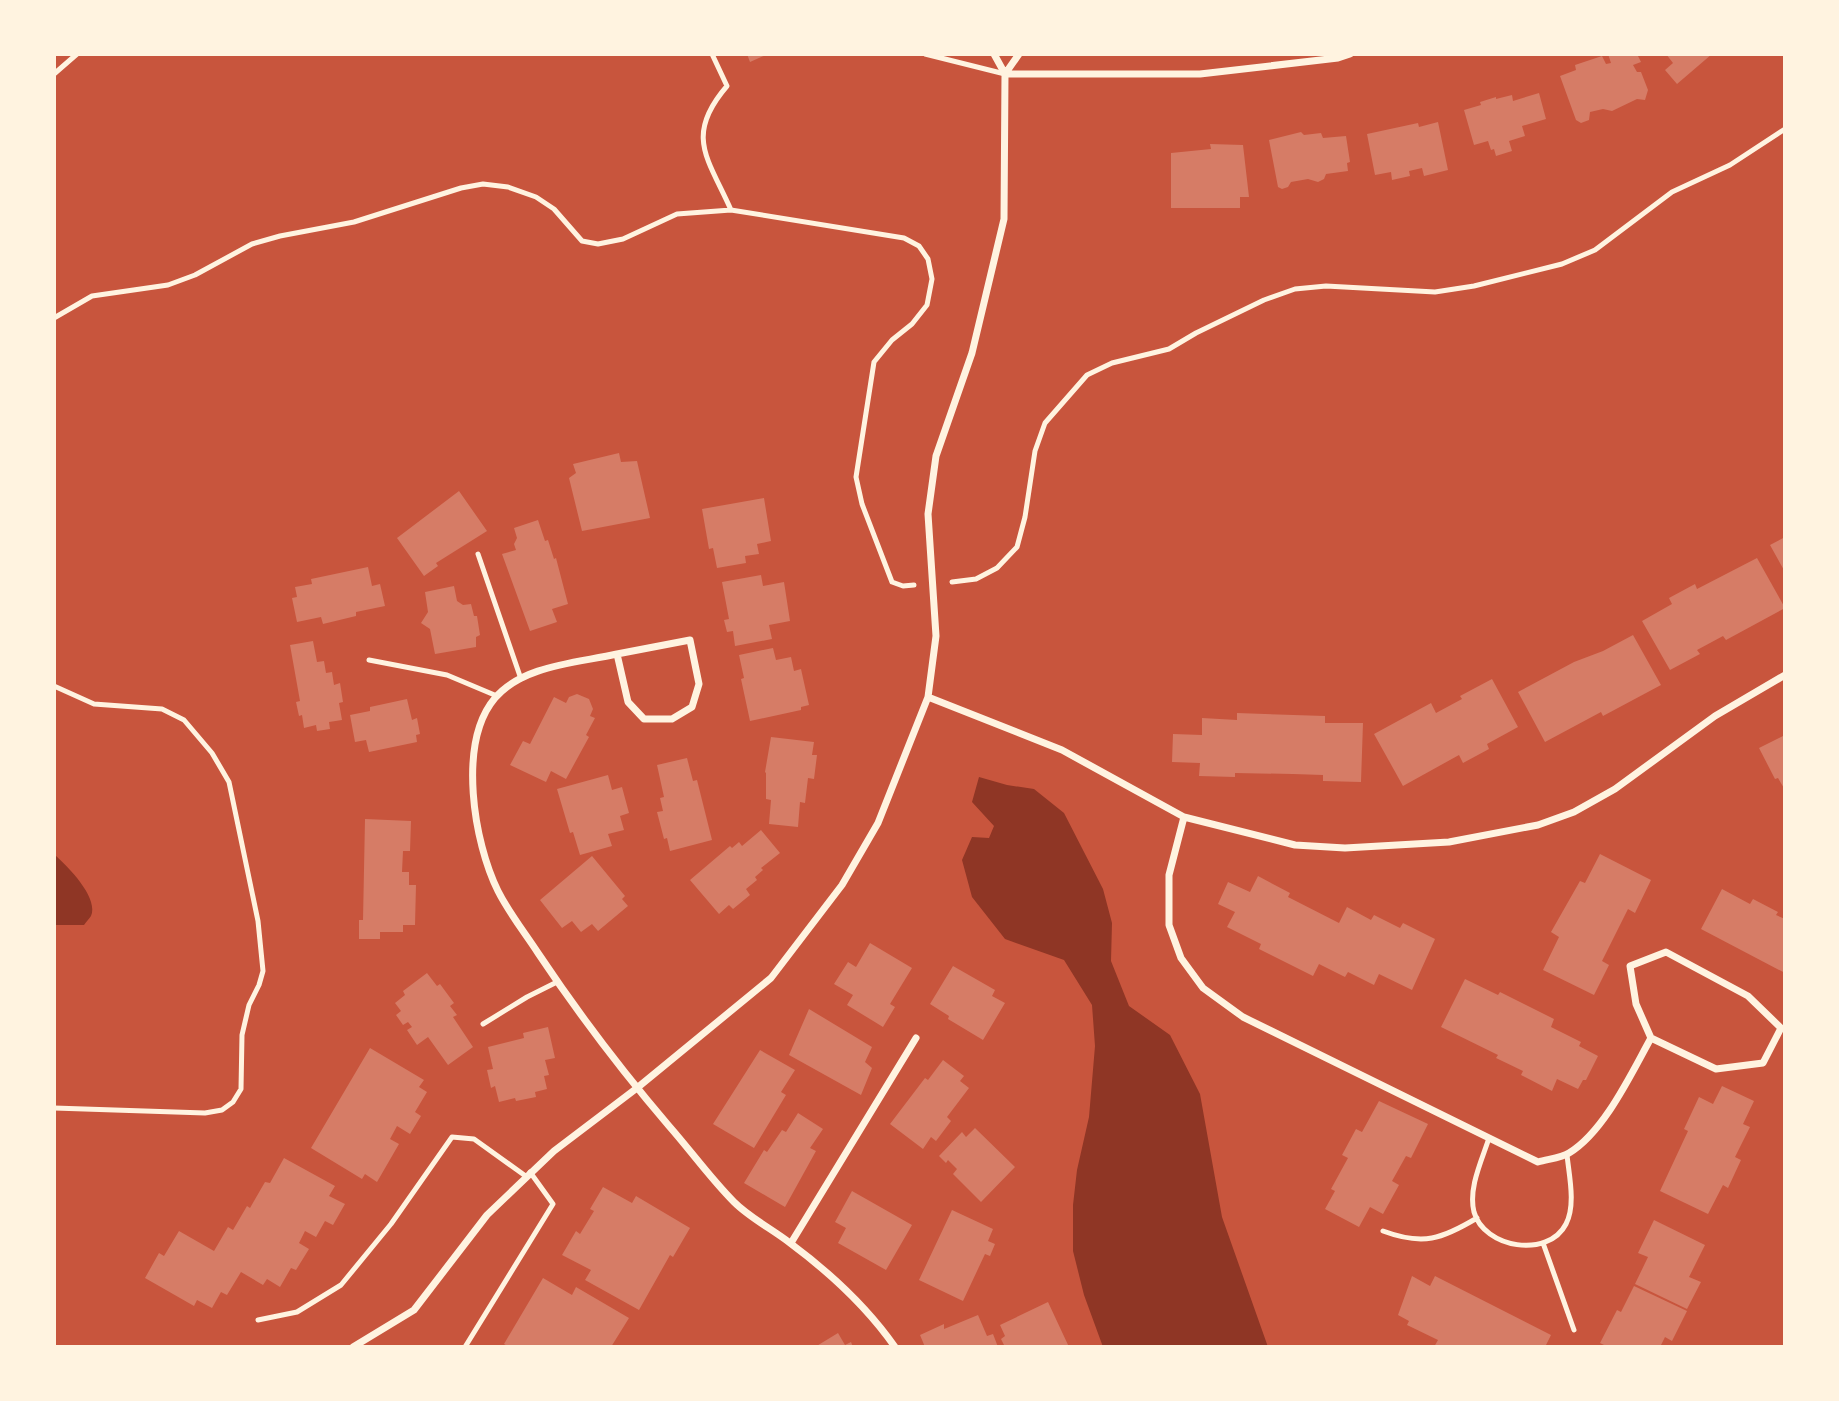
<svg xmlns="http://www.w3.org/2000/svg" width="1839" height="1401" font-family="'Golos Text',sans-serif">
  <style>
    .water { fill: #8f3625 }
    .building { fill: #d67c66 }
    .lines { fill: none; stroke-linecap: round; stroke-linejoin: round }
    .service { stroke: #fff3e0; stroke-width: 5 }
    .minor { stroke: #fff3e0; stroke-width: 7 }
  </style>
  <rect width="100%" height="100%" fill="#c8553d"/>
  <path class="water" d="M979,777L1007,785L1034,789L1064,813L1103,889L1112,923L1111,961L1129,1006L1170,1035L1200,1094L1222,1217L1268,1347H1103L1084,1295L1073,1251V1205L1077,1170L1089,1117L1095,1046L1092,1005L1064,960L1005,939L972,897L962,860L972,837L989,838L994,826L972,802Z
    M54,854C67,866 99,897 91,916C89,919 86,922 84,925H54Z"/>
  <path class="building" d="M747,54H768L750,62Z
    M1608,54H1637L1641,62L1633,65L1637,72H1641L1648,90L1645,100L1637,99L1612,111L1603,109L1590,112L1589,120L1581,123L1576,120L1560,76L1576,70L1575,65L1602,56L1606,64L1611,63Z
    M1666,54H1712L1677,84L1665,70L1673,63Z
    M1539,93L1546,119L1522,126L1525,136L1509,141L1512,151L1496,156L1494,149L1491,150L1488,141L1474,145L1464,110L1481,105L1480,102L1496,97V99L1512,95L1513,101Z
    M1438,122L1448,170L1424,176L1422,168L1409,171L1410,176L1392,180L1391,172L1375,175L1367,134L1418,123L1419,127Z
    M1301,132L1304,135L1321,133L1323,138L1346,136L1350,162L1347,163L1348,171L1326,174L1324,179L1318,182L1308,179L1291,182L1288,187L1282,189L1278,187L1269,140Z
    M1210,144L1243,145L1249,197H1240V208H1171V153L1211,149Z
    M619,453L621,462L637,461L650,518L582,531L569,478L576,473L573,464Z
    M459,491L487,531L436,563L438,566L424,576L397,538Z
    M764,498L771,541L757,544L759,554L745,556L746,563L717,568L713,548L709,549L702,509Z
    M538,520L545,541L548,540L554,559L556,558L568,604L552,609L557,622L530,631L502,554L516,550L514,544L517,538L514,528Z
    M1785,537V572L1770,545Z
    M1757,558L1785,608L1726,640L1723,636L1697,650L1700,654L1670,670L1642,621L1672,604L1669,598L1695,584L1697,589Z
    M368,567L372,586L380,584L385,606L356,612V616L323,624L321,617L297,622L292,598L297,597L295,587L312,584L311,579Z
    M761,575L763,586L784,582L790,621L769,625L772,639L735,646L733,631L727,632L724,620L729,619L722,582Z
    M454,586L457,601L463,605L471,604L474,616H477L480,635L476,637V647L435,654L430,629L421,623L428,612L425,592Z
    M1633,635L1661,685L1603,716L1601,712L1545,742L1518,692L1574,662L1603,651Z
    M313,641L317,662L324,661L326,673L332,672L334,685L340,683L343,702L339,703L342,720L329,722L330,729L317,731L316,725L304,728L302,715L299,716L296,702L300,701L290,645Z
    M773,648L776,660L791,657L794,671L801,669L809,705L801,707V710L750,721L741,679L744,678L739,655Z
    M1492,679L1518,727L1487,744L1489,749L1463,763L1459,755L1403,786L1374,734L1431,703L1436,713L1462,699L1460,696Z
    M577,694L589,699L593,709L590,716L595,718L586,735L589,737L566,779L551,771L546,782L510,765L523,741L530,744L554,697L566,703L569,697Z
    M407,699L412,720L417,718L420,734L416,735L417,742L369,752L366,740L355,742L350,715L370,711V707Z
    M1237,713L1325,716V723H1363L1361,782L1323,781V775L1293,774L1235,773V777L1199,776L1200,763L1172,762L1173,734L1202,735V718L1237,720Z
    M1785,735V790L1778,778L1775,779L1759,748Z
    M771,737L814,742L812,755H817L814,779L808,778L805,803L800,802L798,827L769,824L771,800L766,799V773L765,772Z
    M687,758L693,781L697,780L712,840L670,851L667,838L664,839L657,812L663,811L660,798L664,797L657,765Z
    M608,775L612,790L622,787L629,813L620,816L624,830L608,834L612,846L580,855L573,832L570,833L557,789Z
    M365,819L411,821L410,851H403L402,872H409V885H416L415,925H403V932H380V939H359V920H363Z
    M761,830L780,853L761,868L763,870L755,877L757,880L746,889L750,895L733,909L729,905L719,914L690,880L730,846L732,848L739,842L742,846Z
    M1600,854L1651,880L1635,913L1628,909L1602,961L1609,965L1594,995L1543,970L1559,937L1551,932L1580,881L1585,883Z
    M592,856L625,896L622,899L628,906L598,931L592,924L581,932L572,921L562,928L540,900Z
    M1258,876L1290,893L1288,897L1339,923L1347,907L1371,920L1374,915L1400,928L1403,923L1435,939L1412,990L1379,974L1374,985L1348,972L1345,977L1319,964L1313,976L1259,949L1261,944L1227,927L1235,912L1218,904L1228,882L1250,892Z
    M1722,889L1750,904L1753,899L1778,912L1776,915L1785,919V973L1701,929Z
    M870,943L912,968L890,1004L895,1007L883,1027L847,1005L853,995L834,984L848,962L856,967Z
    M953,966L995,990L992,996L1005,1003L983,1040L948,1019L949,1016L930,1004Z
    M427,973L437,986L440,984L454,1003L450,1006L457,1015L453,1017L473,1047L448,1065L428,1037L417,1045L407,1030L412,1027L408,1022L403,1025L396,1015L401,1011L395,1003L405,995L403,991Z
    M1465,979L1498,995L1500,992L1554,1019L1551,1027L1581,1042L1579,1046L1598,1056L1586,1080H1583L1578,1089L1557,1079L1552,1091L1521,1075L1523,1071L1496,1058L1498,1055L1441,1027Z
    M809,1009L872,1047L865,1062L872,1068L861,1095L789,1055Z
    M548,1027L555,1058L545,1060L549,1075L544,1076L547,1089L535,1092L536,1097L516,1101L515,1098L499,1102L495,1086L491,1088L487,1070L493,1069L488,1047L524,1038L523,1033Z
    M370,1048L424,1080L419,1087L427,1092L415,1112L421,1116L410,1134L397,1126L390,1139L399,1144L377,1182L365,1174L362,1179L311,1148Z
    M760,1050L795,1070L781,1092L786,1095L754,1148L713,1124Z
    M943,1060L964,1076L960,1081L969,1088L947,1117L951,1121L936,1141L931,1137L923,1149L890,1124L925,1078L928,1080Z
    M1722,1086L1754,1101L1743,1124L1750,1127L1735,1157L1741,1160L1728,1188L1723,1185L1708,1214L1660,1191L1688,1131L1684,1129L1699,1097L1713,1104Z
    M1379,1101L1428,1124L1411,1158L1406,1156L1392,1181L1399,1185L1383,1214L1370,1207L1359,1227L1325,1209L1335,1191L1331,1189L1348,1158L1342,1155L1356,1129L1362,1132Z
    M798,1113L823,1129L810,1148L816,1151L785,1207L744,1183L764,1150L767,1152L782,1130L786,1132Z
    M975,1128L1015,1167L981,1202L953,1174L957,1169L948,1160L946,1163L939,1156L962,1132L966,1137Z
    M284,1158L335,1186L329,1196L345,1204L333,1225L325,1221L316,1237L305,1231L299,1243L309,1249L296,1270L291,1268L280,1287L267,1279L263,1285L241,1272L227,1295L221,1292L212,1308L197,1300L194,1306L145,1278L159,1253L164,1256L179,1231L214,1251L228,1227L233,1230L247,1206L250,1208L265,1182L270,1183Z
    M603,1187L632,1203L636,1196L690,1228L673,1257L670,1255L639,1310L585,1280L591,1270L562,1255L576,1231L580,1234L594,1211L590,1209Z
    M852,1191L912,1225L886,1270L838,1243L846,1228L835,1222Z
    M952,1210L993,1229L988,1241L995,1244L990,1256L985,1254L963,1301L919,1280Z
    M1654,1220L1705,1245L1689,1277L1701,1282L1687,1309L1635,1284L1648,1257L1638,1253Z
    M1412,1276L1430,1286L1435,1276L1551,1335L1545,1347H1434L1438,1340L1407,1325L1409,1321L1398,1315Z
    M543,1278L572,1295L576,1287L629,1318L611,1347H509L504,1344Z
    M1634,1286L1687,1311L1672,1341L1665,1337L1660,1347H1608L1600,1343L1617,1310L1621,1312Z
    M1048,1302L1069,1347H1005L1001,1339L1005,1336L1000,1325Z
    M978,1315L987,1336L993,1334L998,1347H925L920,1335L944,1324V1329Z
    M838,1333L845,1345L851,1342L853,1347H815Z"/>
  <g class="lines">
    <path class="service" d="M712,54L727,86C684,136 708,158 731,210
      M925,54L1005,74
      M54,74L77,54
      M54,318L92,296L168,285L195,275L252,244L280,236L354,222L461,188L483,184L508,187L536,197L554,209L582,241L598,244L623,239L677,214L731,210L904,238L919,246L928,259L932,279L927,305L912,324L892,340L874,362L856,477L862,504L892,582L903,586L914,585
      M478,554L521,679
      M952,582L976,579L997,568L1017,547L1025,517L1035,451L1045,423L1087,375L1112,363L1169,349L1196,333L1264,300L1295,289L1326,286L1435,292L1474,286L1562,264L1595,250L1672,192L1730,165L1785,129
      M369,660L447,675L497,696
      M54,686L94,704L162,709L184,720L212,753L229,782L258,921L263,971L259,985L249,1005L242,1035L241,1089L233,1102L222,1110L205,1113L54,1108
      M483,1024L527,997L557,982
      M1489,1138C1482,1160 1468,1188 1474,1212C1484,1248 1548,1259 1566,1224C1576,1205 1569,1175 1567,1155
      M1383,1231C1423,1246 1442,1239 1477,1218
      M1543,1243L1574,1330
      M258,1320L297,1312L341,1285L391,1224L452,1137L474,1139L527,1177
      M465,1347L553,1204L530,1172"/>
    <path class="minor" d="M1005,74H1200L1338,58L1350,54
      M1005,74L1019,54
      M617,654L690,640L699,684L692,707L672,719H644L628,702L617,654C577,663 523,665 495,698C457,743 474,843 498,891C509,913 525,933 538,953C578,1013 622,1071 669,1126C691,1151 711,1179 734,1202C750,1218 772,1229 790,1243C829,1272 867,1307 895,1347
      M928,697L1062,750L1184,817L1295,845L1345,848L1449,842L1538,825L1574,812L1615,789L1715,716L1785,675
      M1184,817L1169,875V925L1181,958L1203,988L1243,1017L1538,1162C1548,1159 1561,1158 1569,1153C1604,1132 1631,1074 1651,1038L1716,1069L1763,1063L1781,1028L1748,996L1666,952L1630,966L1636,1004L1651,1038
      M791,1243L916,1038
      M353,1347L414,1310L487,1215L554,1151L637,1088L771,978L842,885L878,823L928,697L936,636L928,514L936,456L972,353L1004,219L1005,74L994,54"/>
  </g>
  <rect width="1839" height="1401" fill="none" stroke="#fff3e0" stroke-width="112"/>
</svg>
